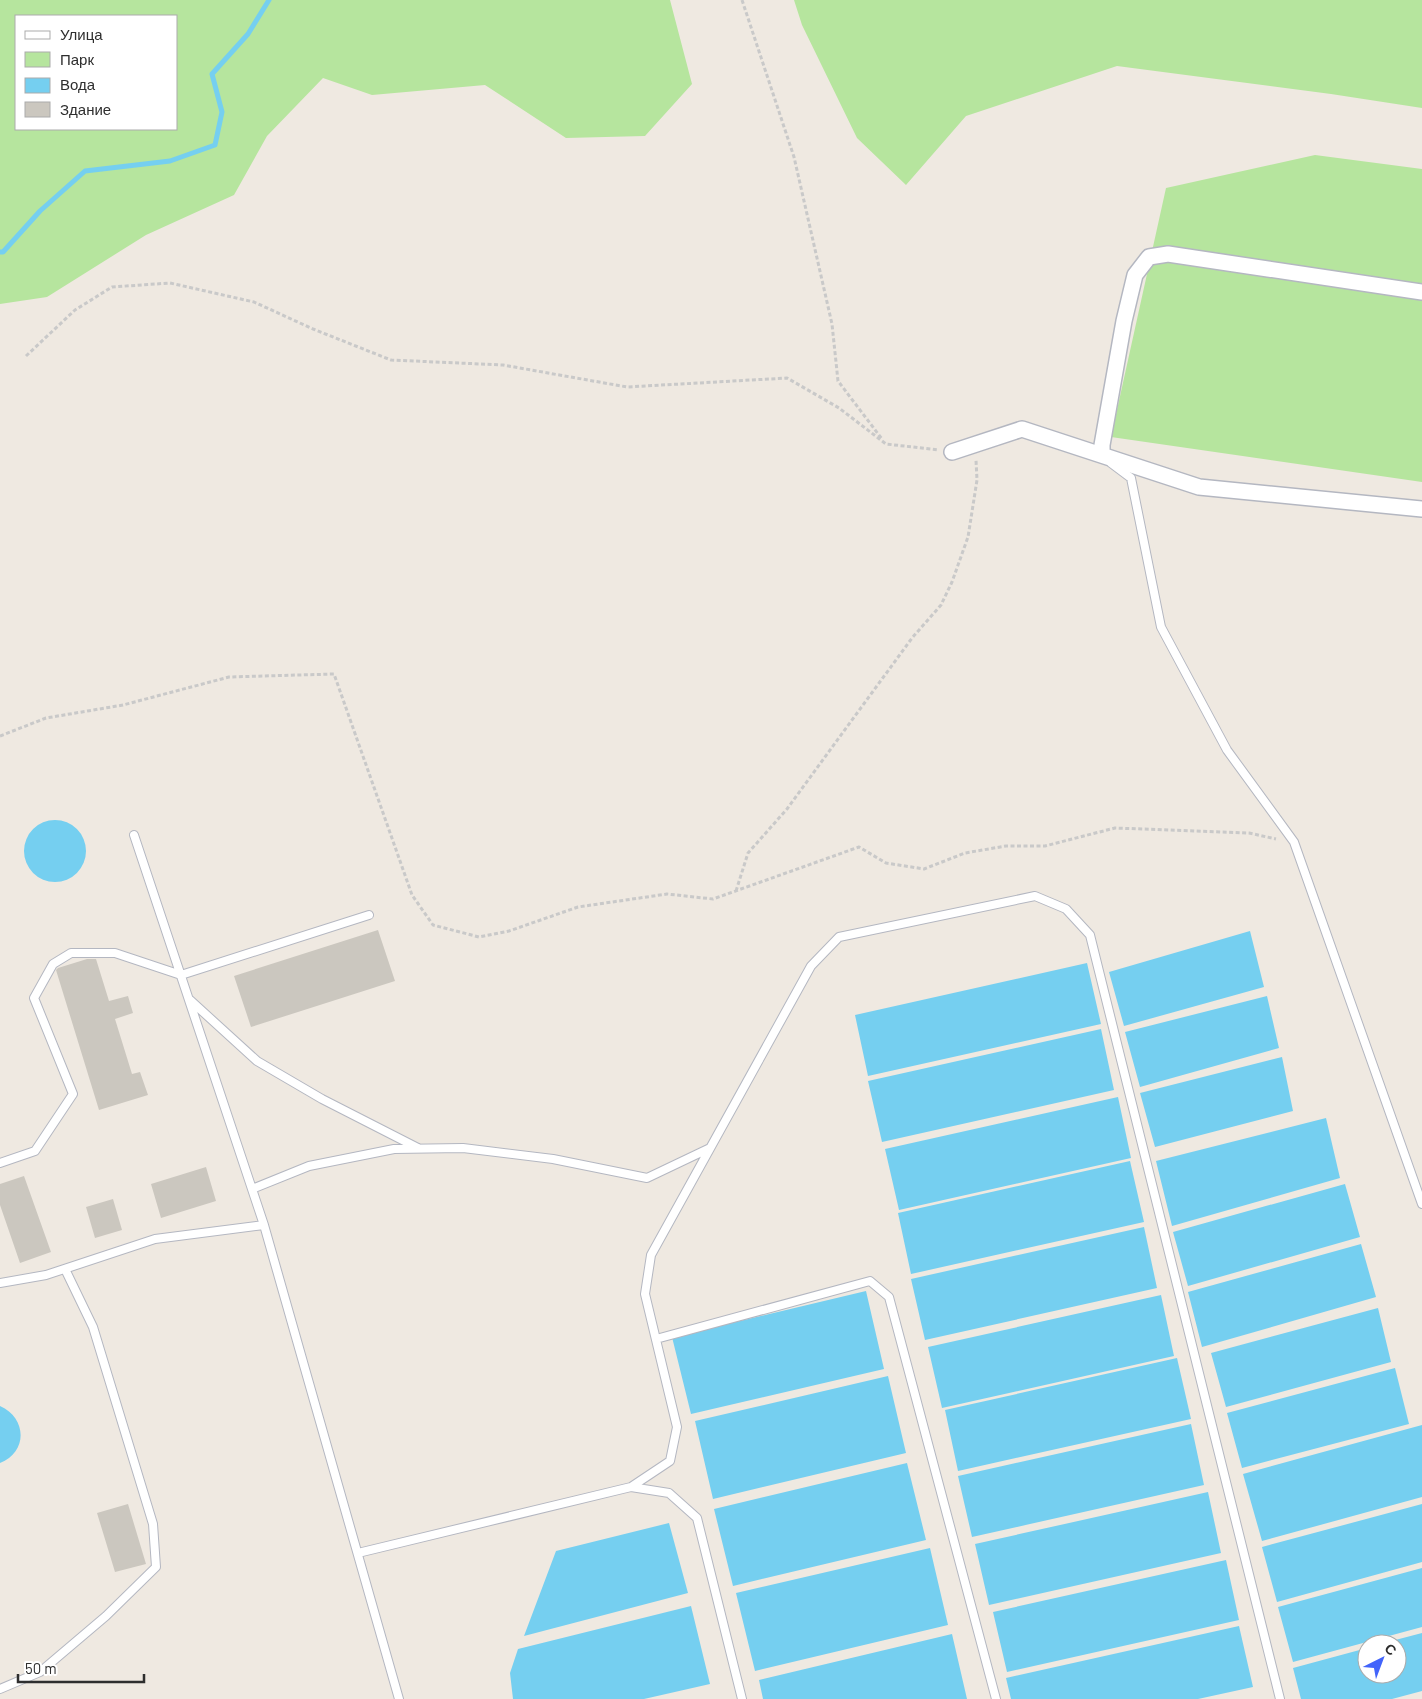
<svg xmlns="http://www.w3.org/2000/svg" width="1422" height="1699" font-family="Barlow,sans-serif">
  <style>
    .green { fill: #b6e59e; fill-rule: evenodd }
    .water { fill: #75cff0 }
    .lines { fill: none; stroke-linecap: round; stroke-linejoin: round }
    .stream { stroke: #75cff0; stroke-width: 5 }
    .building { fill: #cbc7bf }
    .lane-casing { stroke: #b4b7c1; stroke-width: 10 }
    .street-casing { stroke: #b4b7c1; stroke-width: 18 }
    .path { stroke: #c9c9c9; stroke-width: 3; stroke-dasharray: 4 2.5; stroke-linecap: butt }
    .lane { stroke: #fff; stroke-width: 8 }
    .street { stroke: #fff; stroke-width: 15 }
  </style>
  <rect width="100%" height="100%" fill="#efe9e1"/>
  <path class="green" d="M0,0H670L692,84L645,136L566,138L485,85L372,95L323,78L267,136L234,195L146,235L47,297L0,304ZM176,16V129H16V16Z
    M794,0H1422V108L1331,94L1117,66L966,116L906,185L857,138L802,25Z
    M1315,155L1422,169V482L1111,437L1166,188Z"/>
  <path class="water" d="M24 851a31 31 0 1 1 62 0a31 31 0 1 1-62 0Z
    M1250,931L1264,987L1124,1026L1109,972Z
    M1087,963L1101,1024L868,1076L855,1015Z
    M1267,996L1279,1048L1140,1087L1125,1032Z
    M1101,1029L1114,1090L882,1142L868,1081Z
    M1282,1057L1293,1111L1155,1147L1140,1093Z
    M1118,1097L1131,1158L899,1210L885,1149Z
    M1326,1118L1340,1178L1172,1226L1156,1161Z
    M1130,1161L1144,1222L911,1274L898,1213Z
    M1345,1184L1360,1237L1188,1286L1173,1232Z
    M1144,1227L1157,1288L925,1340L911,1279Z
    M1361,1244L1376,1297L1202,1347L1188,1292Z
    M866,1291L884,1369L691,1414L672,1337Z
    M1161,1295L1174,1356L942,1408L928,1347Z
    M1378,1308L1391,1362L1226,1407L1211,1353Z
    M1177,1358L1191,1419L958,1471L945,1410Z
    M1395,1368L1409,1424L1242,1468L1227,1413Z
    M888,1376L906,1453L713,1499L695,1421Z
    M0,1406C27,1418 28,1452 0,1463Z
    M1191,1424L1204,1485L972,1537L958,1476Z
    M1422,1425V1497L1262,1541L1243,1474Z
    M907,1463L926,1540L733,1586L714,1509Z
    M1208,1492L1221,1553L989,1605L975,1544Z
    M1422,1504V1562L1277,1602L1262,1547Z
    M669,1523L688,1593L524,1636L556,1551Z
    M930,1548L948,1625L755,1671L736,1593Z
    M1226,1560L1239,1620L1007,1672L993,1612Z
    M1422,1568V1627L1293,1662L1278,1607Z
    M691,1606L710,1684L644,1699H513L510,1673L518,1649Z
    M1239,1626L1253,1687L1198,1699H1011L1006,1678Z
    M1422,1633V1691L1392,1699H1301L1293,1668L1367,1648V1674H1397V1644H1380Z
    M952,1634L967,1699H763L759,1680Z"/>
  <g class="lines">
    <path class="stream" d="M0,252H3L40,211L85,171L170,161L215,145L222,112L212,74L248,34L269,0"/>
  </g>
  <path class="building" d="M378,930L395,981L251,1027L234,976Z
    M87,959H96L109,1001L128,996L133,1013L115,1019L132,1074L140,1072L148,1095L99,1110L56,970L58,968Z
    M206,1167L216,1201L161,1218L151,1184Z
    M24,1176L51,1252L20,1263L0,1205V1184Z
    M113,1199L122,1230L95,1238L86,1207Z
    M128,1504L146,1564L115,1572L97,1513Z"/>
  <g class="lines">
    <defs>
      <path id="lane" d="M1111,463L1131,478L1161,627L1227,750L1294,842L1422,1204
        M134,835L264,1225L399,1699
        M190,1000L257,1061L322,1099L418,1148
        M0,1163L35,1151L73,1094L34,998L53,964L71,953H115L181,975L369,915
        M252,1189L309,1166L394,1149L463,1148L553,1159L647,1178L710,1148
        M0,1283L46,1275L155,1239L264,1225
        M656,1339L870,1281L889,1297L996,1699
        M631,1487L669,1493L697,1518L742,1699
        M358,1553L631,1487L670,1461L677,1427L645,1294L651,1255L811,966L839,937L1035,896L1066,909L1090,935L1280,1699
        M0,1689L40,1672L106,1616L156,1567L153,1524L93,1327L65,1269"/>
      <path id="street" d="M952,452L1022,429L1199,487L1422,509
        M1102,455V445L1124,321L1135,275L1149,257L1168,254L1422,292"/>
    </defs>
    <use href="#lane" class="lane-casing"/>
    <use href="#street" class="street-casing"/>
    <path class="path" d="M742,0L794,157L832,324L838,381L882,439
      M26,356L75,310L112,287L170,283L254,302L313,329L391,360L503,365L627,387L787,378L839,408L886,444L939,450
      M0,736L46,718L123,705L229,677L334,674L412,895L433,925L479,937L509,931L578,907L667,894L713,899L859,847L886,863L924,869L965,853L1006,846H1045L1115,828L1249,833L1276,839
      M736,891L748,853L787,809L912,638L941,605L952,582L968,537L977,480L976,460"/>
    <use href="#lane" class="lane"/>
    <use href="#street" class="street"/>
  </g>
  <rect x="15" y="15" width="162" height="115" fill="#ffffff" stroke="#ababab"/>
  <rect x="25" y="31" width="25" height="8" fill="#ffffff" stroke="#ababab"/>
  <text x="60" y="40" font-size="15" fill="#2e2e2e">Улица</text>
  <rect x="25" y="52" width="25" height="15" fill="#b6e59e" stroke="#ababab"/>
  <text x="60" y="65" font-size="15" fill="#2e2e2e">Парк</text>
  <rect x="25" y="78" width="25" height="15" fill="#75cff0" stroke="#ababab"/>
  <text x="60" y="90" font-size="15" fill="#2e2e2e">Вода</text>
  <rect x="25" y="102" width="25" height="15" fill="#cbc7bf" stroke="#ababab"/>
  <text x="60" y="115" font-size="15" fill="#2e2e2e">Здание</text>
  <g transform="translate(1382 1659) rotate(42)"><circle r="24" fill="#ffffff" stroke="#ababab"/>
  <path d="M0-4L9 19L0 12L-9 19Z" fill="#4264fb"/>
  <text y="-8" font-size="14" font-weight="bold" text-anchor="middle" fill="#2e2e2e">С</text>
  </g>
  <path d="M18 1674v8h126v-8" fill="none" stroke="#2e2e2e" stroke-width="2.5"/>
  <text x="25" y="1674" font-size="15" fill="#2e2e2e" stroke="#ffffff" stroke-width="4" paint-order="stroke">50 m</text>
</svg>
